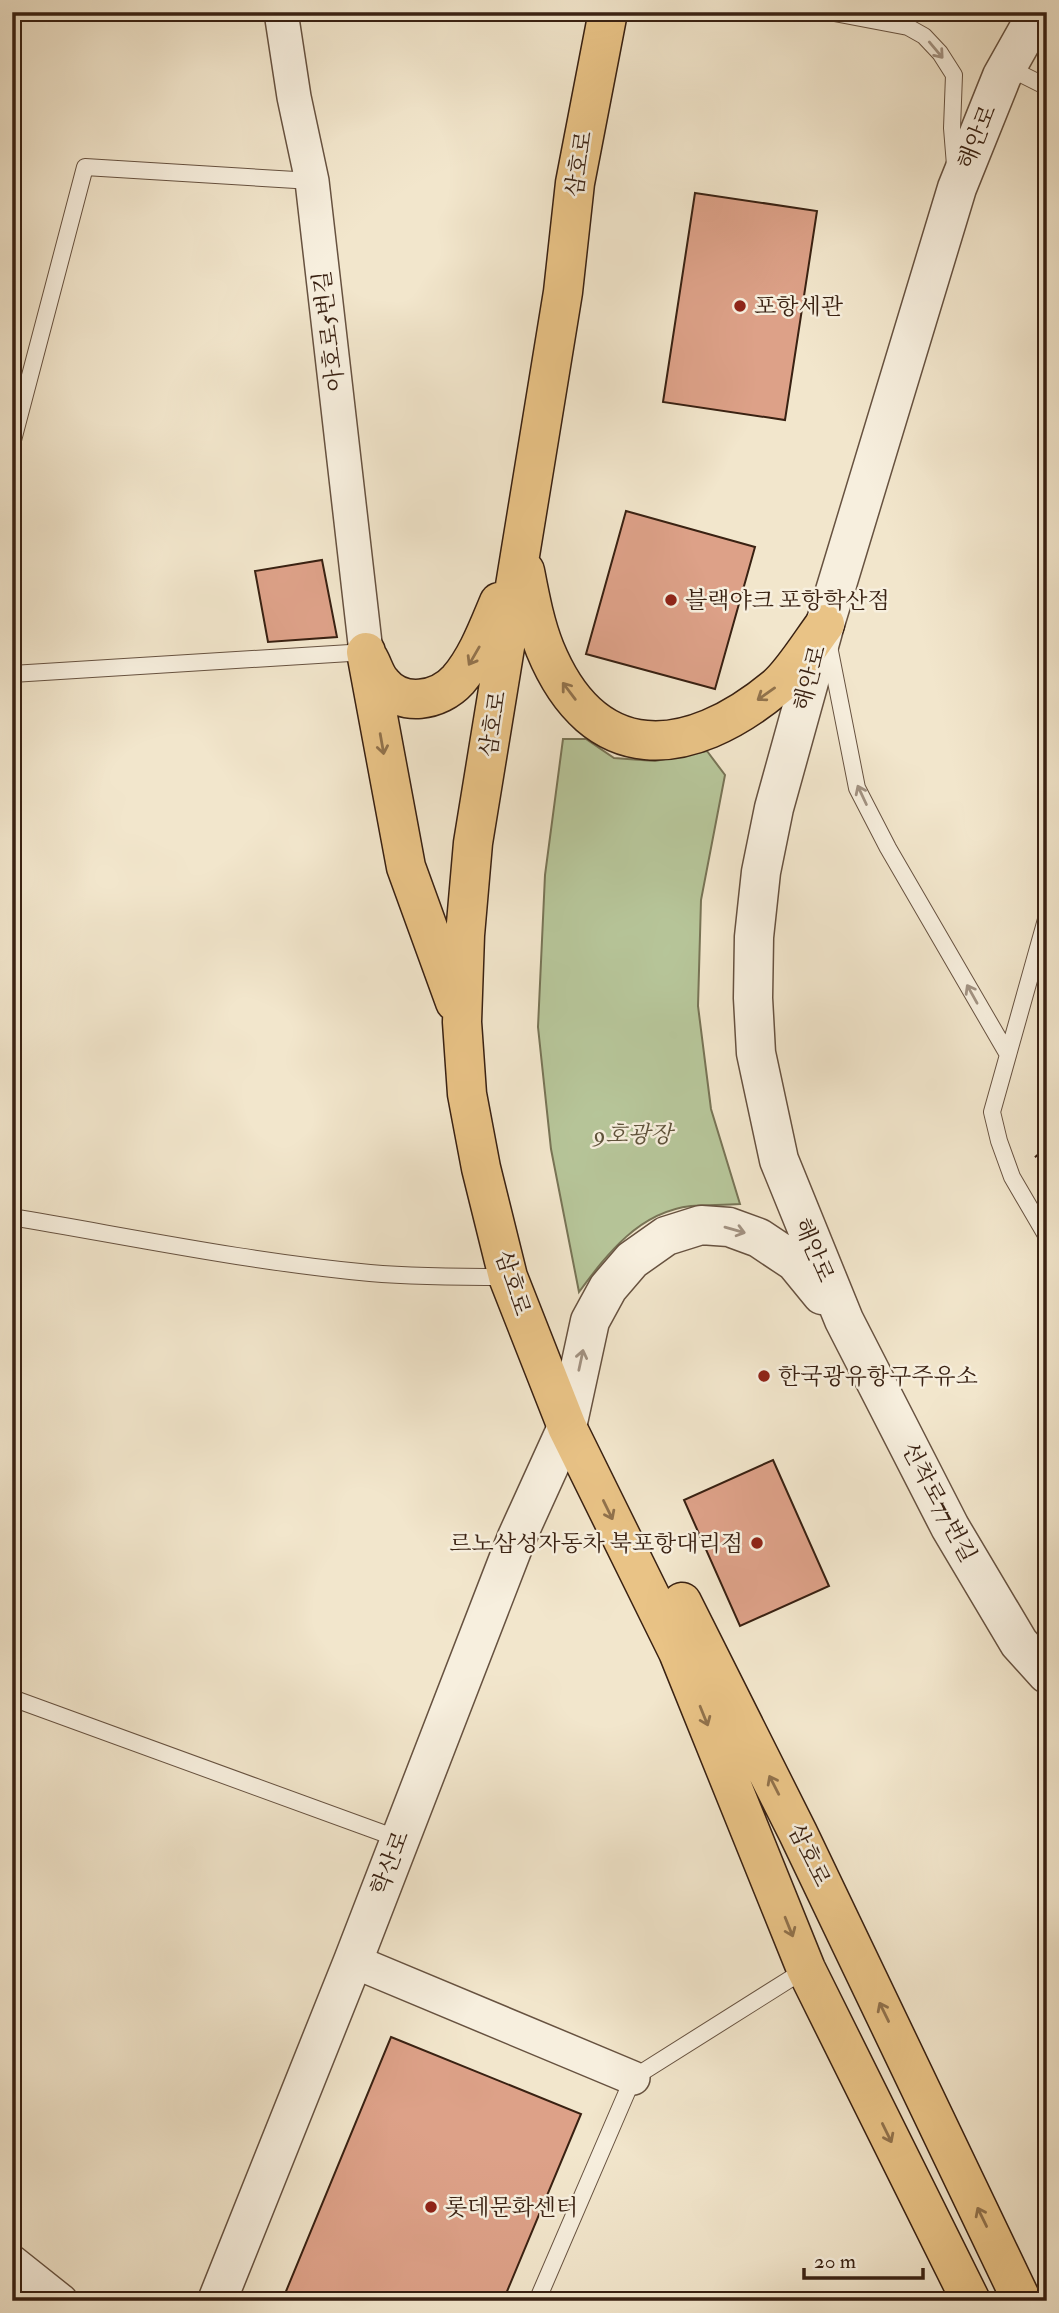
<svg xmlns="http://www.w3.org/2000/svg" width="1059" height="2313" font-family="'IM FELL Double Pica','Noto Serif KR',serif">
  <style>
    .green { fill: #b7c69a; stroke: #787456; stroke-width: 2 }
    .building { fill: #dda188; stroke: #392112; stroke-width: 2 }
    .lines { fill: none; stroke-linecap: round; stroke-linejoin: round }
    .service-casing { stroke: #675240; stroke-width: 18 }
    .minor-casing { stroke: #675240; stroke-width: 36 }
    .tertiary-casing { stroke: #675240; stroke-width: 41 }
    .primary-casing { stroke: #392112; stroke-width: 41 }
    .path { stroke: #392112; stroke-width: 4.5; stroke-dasharray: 2 3.5; stroke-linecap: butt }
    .service { stroke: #f7efde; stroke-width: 16 }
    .minor { stroke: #f7efde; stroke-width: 33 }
    .tertiary { stroke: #f7efde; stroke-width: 38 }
    .primary { stroke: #e9c386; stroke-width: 38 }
    .oneway { stroke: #a29282 }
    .oneway2 { stroke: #91724c }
    .poi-dot { fill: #8f2418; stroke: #f7efde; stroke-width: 2.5 }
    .labels { text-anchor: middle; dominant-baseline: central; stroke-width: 5; stroke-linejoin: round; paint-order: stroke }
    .street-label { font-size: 23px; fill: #392112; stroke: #f7efde }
    .poi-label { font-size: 23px; fill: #392112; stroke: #f7efde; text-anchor: start }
    .park-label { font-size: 23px; font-style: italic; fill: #5f533b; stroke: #f7efde }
  </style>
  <rect width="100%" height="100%" fill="#f2e6cc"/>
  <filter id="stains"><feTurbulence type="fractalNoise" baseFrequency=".00286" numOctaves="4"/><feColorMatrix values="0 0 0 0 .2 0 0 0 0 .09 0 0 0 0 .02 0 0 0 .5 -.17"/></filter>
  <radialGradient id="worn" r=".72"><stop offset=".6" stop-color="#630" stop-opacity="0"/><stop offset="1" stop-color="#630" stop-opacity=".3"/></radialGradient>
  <path class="green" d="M563,739H586L614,758L655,761L707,751L725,775L701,900L698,1006L711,1109L740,1204C724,1205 707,1205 691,1206C639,1212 608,1253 579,1292L551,1149L538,1027L545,875Z"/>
  <path class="building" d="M695,193L817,211L785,420L663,402Z
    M626,511L755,547L715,689L586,654Z
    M322,560L337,637L268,642L255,571Z
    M773,1460L829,1586L740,1626L684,1500Z
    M391,2037L581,2114L503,2301H282Z"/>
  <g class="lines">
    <defs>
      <path id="service" d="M829,12L908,27L924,36L940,53L954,75L952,128L955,165
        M1007,67L1047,87
        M12,444L85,167L312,181
        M829,646L857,788L888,848L1007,1053
        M12,674L366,652
        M1047,916L992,1112L999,1141L1012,1177L1047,1237
        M12,1217C131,1237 250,1262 370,1273C416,1277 462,1277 508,1277
        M12,1698L399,1839
        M537,2301L633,2078L806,1969"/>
      <path id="minor" d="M281,12L294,97L312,181L366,652
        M353,1961L633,2078
        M12,2262L61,2301"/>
      <path id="tertiary" d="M1038,12L1002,76L957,188L825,624L774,808L761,872L754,937L753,998L756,1053L779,1160L844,1320L950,1527L1019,1643L1047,1674
        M217,2301L353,1961L517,1537L567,1427L590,1321L608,1288L632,1260L666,1236L701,1225L729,1227L759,1238L795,1262L822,1295"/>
      <path id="primary" d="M608,12L575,183L563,292L473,843L465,935L462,1022L467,1094L481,1168L508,1277L567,1427L678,1652L806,1969L971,2301
        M525,571C530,597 535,624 545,649C594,768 688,760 776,687C792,674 812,641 825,624
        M366,652L406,867L455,1002
        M369,659C373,666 376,677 382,683C402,708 439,701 458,680C477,658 488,628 499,602
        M682,1602L798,1833L1022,2301"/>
    </defs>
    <use href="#service" class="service-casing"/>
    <use href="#minor" class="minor-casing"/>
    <use href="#tertiary" class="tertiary-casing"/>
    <use href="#primary" class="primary-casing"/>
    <path class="path" d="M1036,1155L1047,1168"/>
    <use href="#service" class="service"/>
    <use href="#minor" class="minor"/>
    <use href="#tertiary" class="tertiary"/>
    <use href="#primary" class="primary"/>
  </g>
  <defs><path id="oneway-shaft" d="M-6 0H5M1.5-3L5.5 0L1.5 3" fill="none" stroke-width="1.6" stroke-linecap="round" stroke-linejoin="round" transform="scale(1.75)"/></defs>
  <g class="oneway">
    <use href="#oneway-shaft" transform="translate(936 50) rotate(50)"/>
    <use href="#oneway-shaft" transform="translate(862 795) rotate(-115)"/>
    <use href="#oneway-shaft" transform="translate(972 994) rotate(-119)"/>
    <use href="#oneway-shaft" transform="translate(735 1230) rotate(16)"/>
    <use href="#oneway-shaft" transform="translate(581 1360) rotate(-78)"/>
  </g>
  <g class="oneway2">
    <use href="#oneway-shaft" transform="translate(474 656) rotate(120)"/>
    <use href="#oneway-shaft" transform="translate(569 691) rotate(-127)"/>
    <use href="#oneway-shaft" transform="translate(766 694) rotate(145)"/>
    <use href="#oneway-shaft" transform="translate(382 744) rotate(80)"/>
    <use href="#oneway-shaft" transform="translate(608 1510) rotate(64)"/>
    <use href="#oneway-shaft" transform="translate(704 1716) rotate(68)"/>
    <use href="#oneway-shaft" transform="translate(774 1785) rotate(-117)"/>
    <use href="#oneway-shaft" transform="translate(789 1927) rotate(68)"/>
    <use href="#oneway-shaft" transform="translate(884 2012) rotate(-116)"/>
    <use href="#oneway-shaft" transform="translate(887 2133) rotate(64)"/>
    <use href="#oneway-shaft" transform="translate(982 2217) rotate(-116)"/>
  </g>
  <g class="poi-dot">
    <circle cx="740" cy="306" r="7"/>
    <circle cx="671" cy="600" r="7"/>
    <circle cx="764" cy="1376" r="7"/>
    <circle cx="757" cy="1543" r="7"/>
    <circle cx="431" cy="2207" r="7"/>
  </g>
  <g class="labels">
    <g class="street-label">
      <text transform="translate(977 137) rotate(-68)">해안로</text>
      <text transform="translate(579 164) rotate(-81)">삼호로</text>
      <text transform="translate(329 331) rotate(-97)">아호로5번길</text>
      <text transform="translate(810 678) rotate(-75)">해안로</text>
      <text transform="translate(493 724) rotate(-81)">삼호로</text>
      <text transform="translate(814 1250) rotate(67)">해안로</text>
      <text transform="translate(513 1283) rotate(72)">삼호로</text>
      <text transform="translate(939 1502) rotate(62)">선착로77번길</text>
      <text transform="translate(809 1855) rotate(64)">삼호로</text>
      <text transform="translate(390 1863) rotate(-69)">학산로</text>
    </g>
    <g class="poi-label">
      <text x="754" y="306">포항세관</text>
      <text x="685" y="600">블랙야크 포항학산점</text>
      <text x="778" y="1376">한국광유항구주유소</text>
      <text x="743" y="1543" text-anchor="end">르노삼성자동차 북포항대리점</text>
      <text x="445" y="2207">롯데문화센터</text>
    </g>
    <g class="park-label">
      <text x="633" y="1134">9호광장</text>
    </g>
  </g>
  <rect width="1059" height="2313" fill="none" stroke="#f2e6cc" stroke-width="42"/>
  <rect x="14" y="14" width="1031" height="2285" fill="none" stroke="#392112" stroke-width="3.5"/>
  <rect x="21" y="21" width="1017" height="2271" fill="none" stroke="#392112" stroke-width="2"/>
  <path d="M804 2268v10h119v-10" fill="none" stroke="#392112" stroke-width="3.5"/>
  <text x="814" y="2268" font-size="21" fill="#392112" stroke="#f7efde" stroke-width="5" paint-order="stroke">20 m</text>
  <rect width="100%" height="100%" filter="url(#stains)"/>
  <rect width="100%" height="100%" fill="url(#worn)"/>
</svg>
